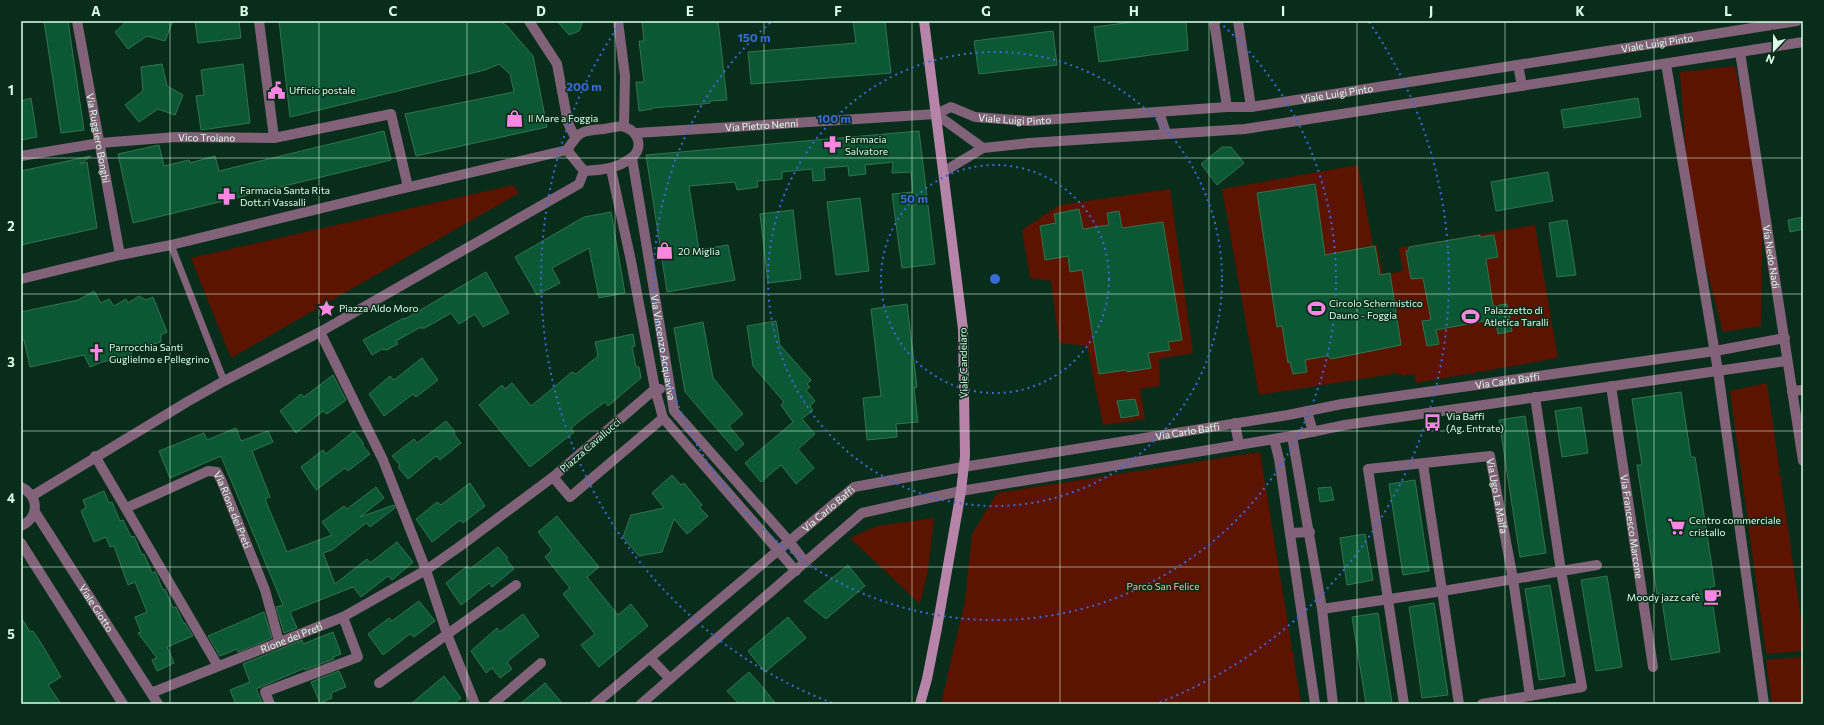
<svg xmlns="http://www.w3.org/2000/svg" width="1824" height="725" font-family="Commissioner,sans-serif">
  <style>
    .green { fill: #5c1400 }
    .building { fill: #0c5834; stroke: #31744e }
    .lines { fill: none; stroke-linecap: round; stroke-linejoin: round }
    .lane { stroke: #816279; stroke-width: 7 }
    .street { stroke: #816279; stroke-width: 10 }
    .secondary { stroke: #b684a9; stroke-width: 10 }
    .grid { fill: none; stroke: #ddffe8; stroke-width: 1; stroke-opacity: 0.55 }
    .ring { fill: none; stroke: #3a69da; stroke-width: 2; stroke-dasharray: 2 4 }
    .labels { text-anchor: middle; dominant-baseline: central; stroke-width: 3; stroke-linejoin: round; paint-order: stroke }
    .street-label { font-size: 10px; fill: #ddffe8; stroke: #082d1a }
    .poi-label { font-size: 10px; fill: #ddffe8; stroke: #082d1a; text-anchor: start }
    .park-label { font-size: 10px; fill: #fcb5a1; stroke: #082d1a }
    .centre { fill: #3a69da; stroke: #082d1a; stroke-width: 2 }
    .ring-label { font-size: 12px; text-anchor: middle; font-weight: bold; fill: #3a69da; stroke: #082d1a; stroke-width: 3; stroke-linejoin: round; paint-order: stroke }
    .neatline { fill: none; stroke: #ddffe8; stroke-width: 1.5 }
    .grid-label { font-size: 13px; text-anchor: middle; font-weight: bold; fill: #ddffe8 }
  </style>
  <rect width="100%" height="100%" fill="#082d1a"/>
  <path class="green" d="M1735,66L1763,202L1761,326L1723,332L1690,207L1680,72Z
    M1358,165L1373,245H1377L1383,275L1403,271L1399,248L1535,225L1558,358L1416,383L1415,374L1401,376L1400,373L1259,395L1222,189Z
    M513,185L519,193L231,358L191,258Z
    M1170,189L1193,353L1159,359L1160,386L1140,389L1145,419L1103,425L1087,346L1059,343L1051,281L1030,278L1022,230L1060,205Z
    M1767,383L1803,632V651L1766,654L1730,391Z
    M1260,452L1301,704H941L965,601L972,534L997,493Z
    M934,518L928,570L920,604L850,538L877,526Z
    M1803,657V704H1772L1766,660Z"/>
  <path class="building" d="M44,21H68L84,130L61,133Z
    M127,21H173L165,41L147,36L128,49L115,32Z
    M195,21H239L241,38L198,43Z
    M279,21H500L507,26L533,56L547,127L416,156L405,114L514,92L510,74L499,64L485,70L290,117Z
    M557,21H583L579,31L569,35Z
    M642,21H718L727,100L710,101V103L703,104L652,108V109L639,111L636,82H644L639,41H644Z
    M853,21H885L891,73L751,84L748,52L856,43Z
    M1141,21H1186L1188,50L1099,62L1094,27Z
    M1053,31L1057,65L979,74L974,41Z
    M162,64L167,86L183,95L175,115L158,109L139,122L125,105L143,91L141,67Z
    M243,64L250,123L201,130L196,96L204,95L201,70Z
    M31,98L37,137L21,140V101Z
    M1638,98L1641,117L1564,128L1561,110Z
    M384,131L391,160L133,223L118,154L159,145L164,166L189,160L190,163L215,156L219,171Z
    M919,131L935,264L902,268L892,194L913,192L911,172L892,173L893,162L865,165L866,174L849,176L848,166L824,168L825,180L813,181L812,169L782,172V179L757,181L758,187L737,190L735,182L689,186L699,250L728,245L735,280L667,292L646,155Z
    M1222,147H1231L1244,163L1217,185L1201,164Z
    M91,156L80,164L87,162L97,228L21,245V171Z
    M1548,172L1553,201L1496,211L1491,182Z
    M1315,184L1325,255L1375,246L1380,275L1390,273L1401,345L1331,359L1327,356L1305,360L1307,372L1293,374L1290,362L1288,363L1282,326L1277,327L1257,193Z
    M860,198L869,271L836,275L827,202Z
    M1079,209L1083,229L1109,225L1107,213L1119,211L1122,228L1163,222L1182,340L1168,342L1170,350L1148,353L1151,368L1127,372L1126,370L1099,374L1082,270L1070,272L1068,256L1045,260L1040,226L1056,223L1054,214Z
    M793,210L801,279L768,283L760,214Z
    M611,212L625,293L599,298L589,248L552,268L560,283L537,295L515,257L584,217Z
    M1803,217V229L1790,232L1788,220Z
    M1567,220L1576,275L1557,277L1549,223Z
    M1480,235V237L1494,235L1498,257L1486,259L1493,306L1507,304L1512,331L1498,334L1495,319L1436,330L1439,344L1427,346L1422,321L1431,320L1423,278L1411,279L1406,251L1409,250V247Z
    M486,272L509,313L483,327L475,314L459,324L451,313L425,328H419L396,341L398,344L387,350L382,349L372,355L363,340L404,318L405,319Z
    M94,291L101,303L109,299L114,306L126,299L128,303L139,296L146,300L153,297L167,332L161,335V342L131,350L132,356L102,362L90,367L84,355L30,367L24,340H21V312L78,300Z
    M907,304L917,387L914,388L918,422L896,424L897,437L867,440L863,398L881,396L871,309Z
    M776,321L780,345L811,380L807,384L810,387L806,390L815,401L810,406L813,410L802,419L815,434L798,449L814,468L796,484L781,465L761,482L745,463L793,422L781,405L784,402L753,366L747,326Z
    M703,322L713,378L743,414L729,426L744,444L736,451L685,392L674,328Z
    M633,334L635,346L632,347L636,367H639L641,378L608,406L605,402L586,416L571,428L574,432L530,467L479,405L502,385L505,389L512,383L531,406L572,372L576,374L598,356L595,342Z
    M422,358L438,380L416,397L413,394L384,416L369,394L390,376L394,380Z
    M333,375L346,400L327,414L323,411L296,433L280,411L301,394L304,397Z
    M1681,392L1691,457H1695L1715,586L1710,587L1720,652L1671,660L1661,594H1657L1637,465H1642L1632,399Z
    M1135,399L1139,415L1121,418L1117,401Z
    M1581,407L1588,453L1562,457L1555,411Z
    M1525,416L1546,553L1520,557L1499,420Z
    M446,421L455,432L454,434L461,443L440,460L436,456L408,479L398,467L400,465L392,456L414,439L417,443Z
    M236,428L241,441L268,431L273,442L252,451L270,497L265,499L287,552L332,535L322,522L344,506L347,509L376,487L384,498L360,517L394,505L395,508L370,527L366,523L332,550L323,553L335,584L367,559L370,563L397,542L413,562L392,580L388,576L361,597L353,587L290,612L297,628L284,633L276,607L283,605L221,456L170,478L159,451L204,433L207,440Z
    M354,431L364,444L362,445L370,454L348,471L345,468L316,490L301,467L323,450L326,454Z
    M672,475L681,485L684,483L702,505L699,507L708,516L687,534L674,519L662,552L639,556L623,537L631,515L664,508L652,493Z
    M1415,480L1429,571L1403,575L1389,484Z
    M470,483L485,506L463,523L460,520L432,542L416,519L437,502L441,505Z
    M1331,487L1334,500L1320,502L1318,488Z
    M104,491L109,503L112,502L120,521L123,520L131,537L134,536L142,555L144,554L152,573L155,571L163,590L165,589L173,608L176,607L184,624L185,623L193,636L167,647L174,663L157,671L152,660L157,658L138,633L141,632L135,617L147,612L135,582L128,585L114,546L110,547L106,537L94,542L81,511L86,508L83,500Z
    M557,516L599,567L587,577L618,615L631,604L648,626L599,667L581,645L595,634L563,594L570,588L545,557L552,550L538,532Z
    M1365,534L1373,580L1347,585L1340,538Z
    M498,547L508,558L506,559L514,569L492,587L489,583L461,605L446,583L467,566L470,569Z
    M848,565L865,586L826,619L804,601Z
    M1607,576L1622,667L1596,671L1581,580Z
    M1550,585L1565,676L1539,680L1525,589Z
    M419,601L435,621L414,637L410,634L383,655L368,634L389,618L392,621Z
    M1434,603L1448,695L1422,698L1409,607Z
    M264,612L272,638L238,652L237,649L220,656L208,636Z
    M1378,613L1392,703L1366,704L1352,617Z
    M523,614L539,636L507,662L512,669L500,678L492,668L486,673L471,651L497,628L500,632Z
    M21,617L30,632L33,631L41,643L61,677L48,685L61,704H21Z
    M788,617L806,638L765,672L748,651Z
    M333,632L341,654L333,657L334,659L305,670V668L256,689L263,704H236L230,690L250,682L243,664L302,640L303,644Z
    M339,671L346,687L331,693L332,698L320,703L311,682Z
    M749,672L765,690L776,704H739L727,691Z
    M444,676L461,698L453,704H411Z
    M545,683L563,704H520Z"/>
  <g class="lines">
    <path class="lane" d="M171,245L224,381"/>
    <g class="street">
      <path id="s1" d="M77,21L120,255"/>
      <path d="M259,21L274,138"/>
      <path d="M529,21L557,64L568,123L575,137"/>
      <path d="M618,21L625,76L624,126"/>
      <path d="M1214,21L1227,107"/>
      <path d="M1238,21L1251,107"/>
      <path id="s2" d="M1740,52L1803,461"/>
      <path d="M1666,64L1718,371L1764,704"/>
      <path d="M1518,65L1522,86"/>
      <path d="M1159,112L1166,133"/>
      <path d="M936,114L983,148"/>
      <path id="s3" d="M636,133L936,114L951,107L975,117L1029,121L1227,107H1251L1797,21"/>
      <path id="s4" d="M21,156L100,143L176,137L274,138L391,114L408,187"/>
      <path id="s5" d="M632,158L674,411L789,541L805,562"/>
      <path d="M611,169L631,261L655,389L663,418L796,571"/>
      <path d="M943,172L983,148L1029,143L1245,129L1803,42"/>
      <path d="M21,279L120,255L171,245L392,191L567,150C580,130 581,131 604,129C610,128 620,125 625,127C639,132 644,149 631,158C617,169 601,170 584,171L567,150"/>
      <path d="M320,332L383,460L426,570L447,634L475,704"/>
      <path id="s6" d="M1611,386L1653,667"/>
      <path d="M660,389H655L553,477L570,497L663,418"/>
      <path d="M1792,391L1803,390"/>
      <path d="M1307,411L1313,432"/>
      <path d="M1235,423L1239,445"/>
      <path d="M1292,436L1322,609L1333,704"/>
      <path d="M1274,439L1279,459L1315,704"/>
      <path d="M95,456L218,666"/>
      <path d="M1423,464L1459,704"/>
      <path d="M21,487C39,496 40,517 21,526"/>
      <path d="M32,496L187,402L224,381L320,332L579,184L584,171"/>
      <path id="s7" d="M126,508L208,471L217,472L222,482L265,590L279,641"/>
      <path id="s8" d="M35,512L158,704"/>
      <path d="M1290,533L1310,532"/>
      <path d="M21,543L123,704"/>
      <path d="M1322,609L1443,591L1597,565"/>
      <path d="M650,658L670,679"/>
      <path d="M379,683L516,585"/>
      <path id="s9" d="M151,693L343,617L426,570L459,547L553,477"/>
      <path d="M270,704L265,692L358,657L343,617"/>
      <path d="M493,704L541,663"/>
      <path id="s10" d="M595,704L854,487L963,467L1288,415L1342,404L1715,351L1785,338"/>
      <path d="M641,704L862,513L961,491L1292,436L1345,425L1786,361"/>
      <path id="s11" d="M1404,704L1368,469L1490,456L1513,579L1530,696"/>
      <path d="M1482,704L1582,687L1561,571L1535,397"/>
    </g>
    <path class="secondary" d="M920,704L927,679L937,628L961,491L965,456L963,329L924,21"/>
  </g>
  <path class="grid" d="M170,21V704M319,21V704M467,21V704M615,21V704M764,21V704M912,21V704M1060,21V704M1209,21V704M1357,21V704M1505,21V704M1654,21V704M21,158H1803M21,294H1803M21,431H1803M21,567H1803"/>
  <g class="ring">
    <circle cx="995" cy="279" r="114"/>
    <circle cx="995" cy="279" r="227"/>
    <path d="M1219 22A341 341 0 1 1 771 22"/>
    <path d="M832 703A454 454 0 0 1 621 22M1369 22A454 454 0 0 1 1158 703"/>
  </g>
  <defs>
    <symbol id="civic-bare" viewBox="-9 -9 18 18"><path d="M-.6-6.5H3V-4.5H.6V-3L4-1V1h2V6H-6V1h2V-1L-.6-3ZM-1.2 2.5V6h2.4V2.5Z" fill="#fd86e2" stroke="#082d1a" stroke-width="2.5" paint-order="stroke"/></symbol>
    <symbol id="shop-bare" viewBox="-9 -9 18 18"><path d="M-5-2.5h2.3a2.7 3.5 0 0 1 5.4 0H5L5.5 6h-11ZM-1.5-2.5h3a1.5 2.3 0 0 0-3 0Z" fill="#fd86e2" stroke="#082d1a" stroke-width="2.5" paint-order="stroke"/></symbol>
    <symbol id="pharmacy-bare" viewBox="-9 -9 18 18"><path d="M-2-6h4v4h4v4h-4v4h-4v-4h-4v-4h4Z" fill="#fd86e2" stroke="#082d1a" stroke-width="2.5" paint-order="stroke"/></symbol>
    <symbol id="sight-bare" viewBox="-9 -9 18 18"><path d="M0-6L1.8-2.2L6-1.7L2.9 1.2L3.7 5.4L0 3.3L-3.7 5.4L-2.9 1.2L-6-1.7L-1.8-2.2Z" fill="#fd86e2" stroke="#082d1a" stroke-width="2.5" paint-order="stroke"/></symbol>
    <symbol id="stadium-bare" viewBox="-9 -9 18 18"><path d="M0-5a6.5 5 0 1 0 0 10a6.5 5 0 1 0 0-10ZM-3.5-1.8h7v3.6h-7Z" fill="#fd86e2" stroke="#082d1a" stroke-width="2.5" paint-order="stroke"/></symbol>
    <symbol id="church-bare" viewBox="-9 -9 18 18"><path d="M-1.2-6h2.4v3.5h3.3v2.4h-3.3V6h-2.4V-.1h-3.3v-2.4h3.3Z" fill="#fd86e2" stroke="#082d1a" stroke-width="2.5" paint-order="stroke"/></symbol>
    <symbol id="bus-bare" viewBox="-9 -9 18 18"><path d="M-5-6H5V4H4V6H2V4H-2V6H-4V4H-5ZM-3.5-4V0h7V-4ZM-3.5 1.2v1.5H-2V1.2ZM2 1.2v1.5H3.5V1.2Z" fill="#fd86e2" stroke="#082d1a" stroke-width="2.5" paint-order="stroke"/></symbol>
    <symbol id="supermarket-bare" viewBox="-9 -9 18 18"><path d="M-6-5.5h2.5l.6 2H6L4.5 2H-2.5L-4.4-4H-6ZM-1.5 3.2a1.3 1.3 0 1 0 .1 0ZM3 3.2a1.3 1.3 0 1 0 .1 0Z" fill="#fd86e2" stroke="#082d1a" stroke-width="2.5" paint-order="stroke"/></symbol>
    <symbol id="cafe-bare" viewBox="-9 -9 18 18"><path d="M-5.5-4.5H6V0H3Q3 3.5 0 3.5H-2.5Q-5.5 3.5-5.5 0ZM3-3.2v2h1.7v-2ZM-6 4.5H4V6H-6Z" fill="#fd86e2" stroke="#082d1a" stroke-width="2.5" paint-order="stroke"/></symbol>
  </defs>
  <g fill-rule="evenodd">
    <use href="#civic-bare" x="264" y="78" width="25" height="25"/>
    <use href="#shop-bare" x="502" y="106" width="25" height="25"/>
    <use href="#pharmacy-bare" x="820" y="132" width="25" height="25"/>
    <use href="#pharmacy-bare" x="214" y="184" width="25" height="25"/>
    <use href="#shop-bare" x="652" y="238" width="25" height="25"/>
    <use href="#sight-bare" x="314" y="296" width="25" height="25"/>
    <use href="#stadium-bare" x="1304" y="296" width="25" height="25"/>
    <use href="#stadium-bare" x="1458" y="304" width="25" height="25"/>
    <use href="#church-bare" x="84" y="340" width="25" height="25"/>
    <use href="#bus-bare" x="1420" y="410" width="25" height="25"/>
    <use href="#supermarket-bare" x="1664" y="514" width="25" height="25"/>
    <use href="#cafe-bare" x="1700" y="584" width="25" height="25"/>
  </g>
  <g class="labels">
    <g class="street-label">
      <text stroke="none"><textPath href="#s3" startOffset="1031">Viale Luigi Pinto</textPath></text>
      <text stroke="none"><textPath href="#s3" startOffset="707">Viale Luigi Pinto</textPath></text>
      <text stroke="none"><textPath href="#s3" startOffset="383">Viale Luigi Pinto</textPath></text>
      <text stroke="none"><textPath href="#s3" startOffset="126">Via Pietro Nenni</textPath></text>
      <text stroke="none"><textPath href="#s1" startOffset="119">Via Ruggiero Bonghi</textPath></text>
      <text stroke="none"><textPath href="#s4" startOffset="187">Vico Troiano</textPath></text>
      <text stroke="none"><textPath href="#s2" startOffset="207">Via Nedo Nadi</textPath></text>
      <text stroke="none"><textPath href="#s5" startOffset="192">Via Vincenzo Acquaviva</textPath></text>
      <text transform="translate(963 363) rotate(-91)">Viale Candelaro</text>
      <text stroke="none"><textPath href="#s10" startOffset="1000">Via Carlo Baffi</textPath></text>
      <text stroke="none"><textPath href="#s10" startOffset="676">Via Carlo Baffi</textPath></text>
      <text transform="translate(590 445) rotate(-41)">Piazza Cavallucci</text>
      <text stroke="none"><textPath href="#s11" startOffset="401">Via Ugo La Malfa</textPath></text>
      <text stroke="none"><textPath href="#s10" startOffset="304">Via Carlo Baffi</textPath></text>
      <text stroke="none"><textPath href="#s7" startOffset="140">Via Rione dei Preti</textPath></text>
      <text stroke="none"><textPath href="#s6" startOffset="142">Via Francesco Marcone</textPath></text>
      <text stroke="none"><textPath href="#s8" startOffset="114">Viale Giotto</textPath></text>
      <text stroke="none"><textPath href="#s9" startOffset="151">Rione dei Preti</textPath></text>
    </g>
    <g class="poi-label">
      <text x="289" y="90">Ufficio postale</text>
      <text x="528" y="118">Il Mare a Foggia</text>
      <text x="845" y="139">Farmacia<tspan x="845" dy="12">Salvatore</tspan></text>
      <text x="240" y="190">Farmacia Santa Rita<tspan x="240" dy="12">Dott.ri Vassalli</tspan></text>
      <text x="678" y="251">20 Miglia</text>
      <text x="1329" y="303">Circolo Schermistico<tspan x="1329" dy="12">Dauno - Foggia</tspan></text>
      <text x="339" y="308">Piazza Aldo Moro</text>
      <text x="1484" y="310">Palazzetto di<tspan x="1484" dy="12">Atletica Taralli</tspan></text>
      <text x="109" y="347">Parrocchia Santi<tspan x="109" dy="12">Guglielmo e Pellegrino</tspan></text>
      <text x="1446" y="416">Via Baffi<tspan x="1446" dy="12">(Ag. Entrate)</tspan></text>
      <text x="1689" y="520">Centro commerciale<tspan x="1689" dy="12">cristallo</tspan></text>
      <text x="1700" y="597" text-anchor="end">Moody jazz cafè</text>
    </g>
    <g class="park-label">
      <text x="1163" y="586">Parco San Felice</text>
    </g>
  </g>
  <circle cx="995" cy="279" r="6" class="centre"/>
  <g class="ring-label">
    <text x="754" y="42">150 m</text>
    <text x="584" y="91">200 m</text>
    <text x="834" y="123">100 m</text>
    <text x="914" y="203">50 m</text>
  </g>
  <rect width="1824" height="725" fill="none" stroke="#082d1a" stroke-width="44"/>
  <g transform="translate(1774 50) rotate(202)" stroke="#082d1a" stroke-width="3" paint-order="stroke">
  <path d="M0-3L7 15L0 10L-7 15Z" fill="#ddffe8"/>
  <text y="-6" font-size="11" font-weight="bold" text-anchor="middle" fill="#ddffe8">N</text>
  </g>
  <rect x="22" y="22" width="1780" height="681" class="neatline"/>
  <g class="grid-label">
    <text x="96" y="16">A</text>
    <text x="244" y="16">B</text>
    <text x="393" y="16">C</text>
    <text x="541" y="16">D</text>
    <text x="690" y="16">E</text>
    <text x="838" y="16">F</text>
    <text x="986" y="16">G</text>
    <text x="1134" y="16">H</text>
    <text x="1283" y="16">I</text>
    <text x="1431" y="16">J</text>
    <text x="1580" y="16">K</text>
    <text x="1728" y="16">L</text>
    <text x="11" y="95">1</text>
    <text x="11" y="231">2</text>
    <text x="11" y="367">3</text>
    <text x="11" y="503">4</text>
    <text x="11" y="639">5</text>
  </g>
</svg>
